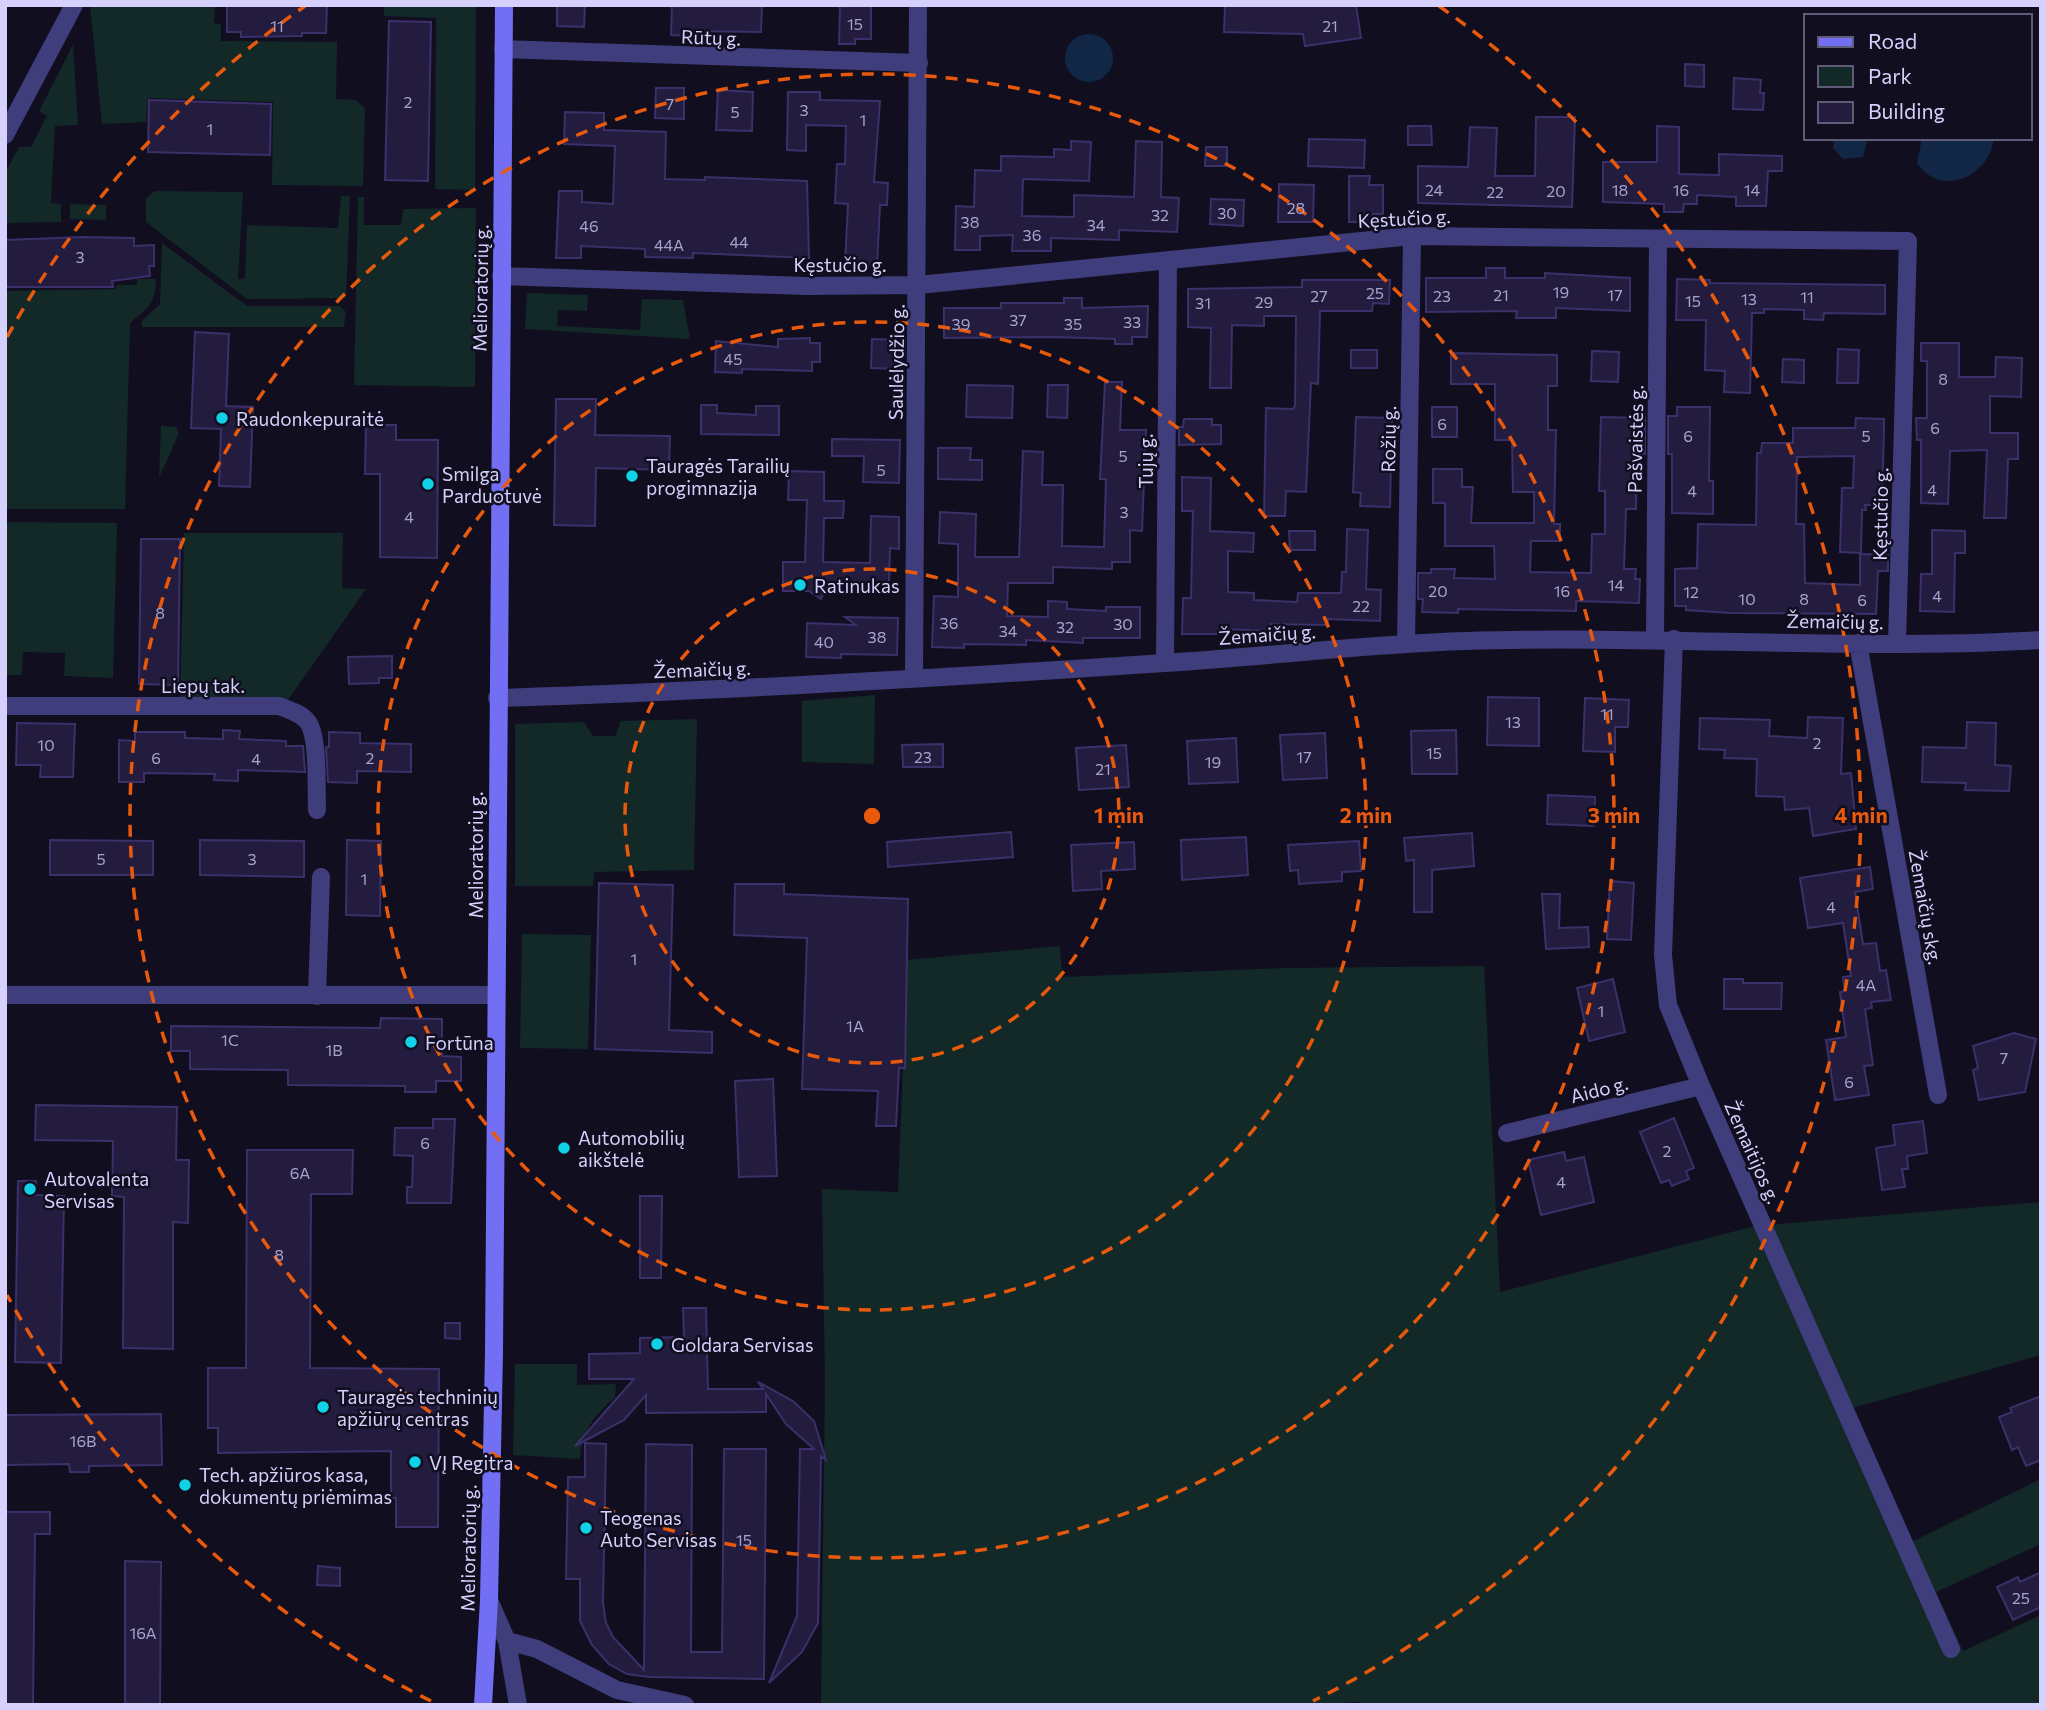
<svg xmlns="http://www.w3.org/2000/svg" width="2046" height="1710" font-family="Commissioner,sans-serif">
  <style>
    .green { fill: #122928 }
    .water { fill: #122645 }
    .building { fill: #231c3f; stroke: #3b3069; stroke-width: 2 }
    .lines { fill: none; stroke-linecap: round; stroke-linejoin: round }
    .street { stroke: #3f3d7b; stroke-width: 18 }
    .secondary { stroke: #726ff5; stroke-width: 18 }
    .ring { fill: none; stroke: #e8590c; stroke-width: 3.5; stroke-dasharray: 12 9 }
    .poi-dot { fill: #11d1e7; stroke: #110e20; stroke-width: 2.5 }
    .labels { text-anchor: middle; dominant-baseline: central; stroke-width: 5; stroke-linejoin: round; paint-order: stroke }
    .number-label { font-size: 16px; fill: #a8a3cd }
    .street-label { font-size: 19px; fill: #d5d0fc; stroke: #110e20 }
    .poi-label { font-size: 19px; fill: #d5d0fc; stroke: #110e20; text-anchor: start }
    .centre { fill: #e8590c; stroke: #110e20; stroke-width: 3.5 }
    .ring-label { font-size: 21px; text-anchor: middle; font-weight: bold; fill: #e8590c; stroke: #110e20; stroke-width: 5; stroke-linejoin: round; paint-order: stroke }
  </style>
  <rect width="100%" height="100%" fill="#110e20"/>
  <path class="green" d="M90,5H215L214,23L221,24V41L337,42L336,99L356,100L365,109L363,186L272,185L273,102L148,98L146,122L102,124Z
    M384,5H476L475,190L435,189L436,18L384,16Z
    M73,45L78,125L55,126L51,203L61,204V222L5,223V173L19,147H31L47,116L39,111Z
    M155,191L243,192L238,279L245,278L247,225L338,228L341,196H350L346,298L247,299L146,222V198Z
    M358,197H364V225H401L403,209L476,208L475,387L354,385Z
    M70,204L106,205V220L70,219Z
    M162,243L247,306H340L346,312L344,327H142V321L160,304Z
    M137,279H156C155,306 149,306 130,323L125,509H5V291L116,289L117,285H137Z
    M527,293L588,295L587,311L558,310L557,326L640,330L642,299L683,300L690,339L525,329Z
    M161,426L176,427L179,433L159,478Z
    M5,522L117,523L113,678L64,676L65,653L23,652L22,675H5Z
    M184,533H343L342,588L366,589L286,703L180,700Z
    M875,695L874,764L802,762V701Z
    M697,719L694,870L594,872L593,886H515V724L584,722L593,736H615L621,721Z
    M522,934L591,935L588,1049L520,1048Z
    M1060,946L1062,977L1283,968L1484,966L1500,1292L1755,1226L2041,1202V1355L1845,1410L1905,1545L2041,1479V1544L1936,1592L1963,1651L2041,1615V1705H1361L1360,1702L1305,1705H821L825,1383L822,1189L898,1192L907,960Z
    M515,1364H577V1385L616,1384L615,1398C596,1412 580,1434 580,1459L513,1455Z"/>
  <path class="water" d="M1065 58a24 24 0 1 1 48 0a24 24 0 1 1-48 0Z
    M1834,138H1868L1863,157L1843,159L1833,148Z
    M1922,138H1994C1989,178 1940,198 1917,163Z"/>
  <path class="building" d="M227,5H327L326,33H302V36L241,37V32H227Z
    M557,5H585L584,27L557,26Z
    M672,5L762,6L761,32L688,31V36L671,35Z
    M840,5H871V39H855V44H839Z
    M1225,5H1356L1361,38L1305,46L1303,34L1224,32Z
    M389,21L431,22L428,181L385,180Z
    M1685,64L1704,65V87L1685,86Z
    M1734,78L1761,80L1760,93H1764L1763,110L1733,109Z
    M656,88H684V119L655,118Z
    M718,90L753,92L752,131L716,130Z
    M788,92H820V100L880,101L874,182L888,183L887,205H880L877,266L845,265L848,204L835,203L837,164H845L846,126L806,125V151L787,150Z
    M149,100L271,104L270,155L148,152Z
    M565,112L604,113V130L666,132L665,179L705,180V177L807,181L809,258L693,253V258L645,257V249L581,246V258H556L559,191H582V202L613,204L615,146L564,144Z
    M1536,117H1575L1572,207L1418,203V166L1468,167L1470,127L1497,128L1495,176H1535Z
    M1408,126H1431L1432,145H1408Z
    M1657,126L1679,127V174L1719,175V154L1782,156V171H1768L1766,206H1736V197L1697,195V204H1684L1683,212H1664V204L1603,202V162H1657Z
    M1309,139L1365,140L1364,168L1308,166Z
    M1071,141L1091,142L1089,181L1023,179L1022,216L1074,217V195L1134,197L1136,141L1162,142L1161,197L1179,198L1177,232L1119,230V240L1051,238V251H1012L1013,235L980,236V250H955L956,206L974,207L975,170L1001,171V156L1054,157V149L1071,150Z
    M1206,147H1227V166H1205Z
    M1349,176H1370L1369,185H1383V214H1371V222H1349Z
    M1279,184L1314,185L1313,222H1278Z
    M1211,199L1244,200L1243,226L1210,224Z
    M83,237L134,238V246L154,245V266H149L150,276L112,281L113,287H5V240Z
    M1486,268H1505V278H1545V273L1630,278V311L1556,308V318H1516L1517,311L1426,312V278H1486Z
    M1677,279L1710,280V283L1885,285V314L1824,313L1823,320L1804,319V310L1764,309V313H1752L1750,393L1724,392L1725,371L1705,370L1706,320H1676Z
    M1302,280H1390L1389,304L1373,303L1372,311H1320L1318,384L1311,383L1306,492L1286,491L1285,516H1264L1266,408L1293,409L1295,406L1296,316H1264V326L1232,325L1231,388H1210L1211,328L1188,327V289L1302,287Z
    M1064,298H1082V308L1148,306L1147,337H1132V344H1115V339L1055,337L944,338V308H1001V303H1064Z
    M195,332L229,334L226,406L253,407L250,487L219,486L221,429L191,428Z
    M810,338V343H820V362H812V371L742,369V373L715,372L716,341L778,347V339Z
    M872,339L901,340L900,369L871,368Z
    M1921,343H1959V377H1995L1996,357L2022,358L2021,397L1990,396V433H2018V459H2008L2006,518H1984L1987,450L1950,451L1948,504L1921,503V440H1917L1916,418H1927V361H1921Z
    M1838,349L1859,350L1858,383H1837Z
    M1351,350H1377V368H1351Z
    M1592,351L1619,352L1618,382L1591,381Z
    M1451,353L1557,355V386H1548V430H1556L1554,524H1560V541H1531L1530,572L1591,573L1592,534H1605V491H1599L1601,417L1645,418V454H1637L1636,509H1626L1624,569H1636L1635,579H1640L1639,603L1576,601V611L1458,609V613L1422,612L1423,599H1418V573H1431V569H1455L1454,578L1495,579L1494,546H1445V503H1433V469H1462V487H1473L1471,523H1534V492H1513L1512,440H1495V384H1451Z
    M1783,359L1804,360V383L1782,382Z
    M1105,382H1122L1120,430H1146L1142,531L1130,530V562H1112V569L1053,567V583H1008L1007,616L1048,617V601L1067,602V609L1106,611V607H1140V638H1083V643L1026,640V645L964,644V648L932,647L934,596L958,597V544L939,543L940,512L976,514L975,557H1019L1023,451L1043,452L1042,485H1063L1062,546L1104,547L1106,479H1100Z
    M967,385L1013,386L1012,418L966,417Z
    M1048,385H1068L1067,418L1047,417Z
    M556,399H596L595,435L670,436L669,470L596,468L595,526L554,525Z
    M701,405H717V413L756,415V406H779V435L701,434Z
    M1432,407H1457V437H1432Z
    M1677,407H1710L1709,481H1713V514L1672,513V454H1668V416H1677Z
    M1356,417L1392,418L1390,507L1360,506L1361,493L1353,492Z
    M1856,418L1884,419V428L1882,505H1865L1866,510H1862L1861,553L1840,552L1842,488H1853L1854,456L1797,457L1796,524H1804L1805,583L1860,585V554L1888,555V571H1878L1876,614L1730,613L1686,610V606H1675V569L1697,568L1698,524L1756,525L1757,453H1761L1762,443H1793V428H1855Z
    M1184,419H1212V425H1221V444L1179,445V427H1183Z
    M366,425H396V440H438L437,558L380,557V474H365Z
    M832,439L900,440L899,483L863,482L864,456H832Z
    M938,448H971L970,460H982V480L938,479Z
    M789,471L824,472V501H844L843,518H824L823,562L870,563L871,516L899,517V549L890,548L889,583L829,582L821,599L809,591H783V562H805L807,500H788Z
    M1182,477L1211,478L1210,531L1254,533L1253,552L1228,551V592L1254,593V600L1297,602L1298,593H1341L1342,572H1346L1347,529L1368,530L1366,589L1381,590L1380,621L1328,619L1327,625L1271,624L1270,631L1221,629V634H1182L1183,598H1191L1193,511H1182Z
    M1932,530L1965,531V553H1955L1954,612L1920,611L1921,574H1932Z
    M1289,531H1315V550H1290Z
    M141,539H180L178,685L139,684Z
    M845,617L898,618L897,655L841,654V658L806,657L807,623L856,625Z
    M392,656V678H379V683L349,684L348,657Z
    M1488,697L1539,698V746L1487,745Z
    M1585,698L1629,700L1628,727H1615V752L1583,751Z
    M1808,717L1843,718L1841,774L1851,773L1856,829L1813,836L1809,808L1785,810L1784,797L1756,796L1757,759L1724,758L1725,750L1699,749L1700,718L1770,720L1769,736L1807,738Z
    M1967,722L1996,723L1995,765L2011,766L2009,791L1965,790L1966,783L1922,782L1923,747L1966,748Z
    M17,723L75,724L73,777H40L41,765H16Z
    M223,730L240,731L239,739L286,741V746H303L305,772L238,770V781L214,780L215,774L144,773V782H119V740L135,741V732H185V738L223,739Z
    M1456,730L1457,774H1412L1411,731Z
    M329,732L360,733V743L411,744V772L357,771V783L328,782L326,747H329Z
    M1325,733L1327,778L1283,780L1280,735Z
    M1236,738L1238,782L1189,784L1187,741Z
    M943,744V767H903L902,745Z
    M1126,745L1129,787L1079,790L1076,748Z
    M1548,795L1595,797L1594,826L1547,824Z
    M1011,832L1013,857L888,867L887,842Z
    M1472,833L1474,866L1432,870V912H1414V860L1406,861L1404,838Z
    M1246,837L1248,875L1182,880L1181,840Z
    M50,840L153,841V875H50Z
    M200,840L304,841V877L200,875Z
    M347,840L381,841L380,916L346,915Z
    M1359,841L1361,871L1342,872V881L1299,884L1298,870L1290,871L1288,845Z
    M1134,842L1135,869L1101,871L1102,889L1073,891L1071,845Z
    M1870,867L1873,889L1855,892L1863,944L1876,943L1880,971L1886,970L1891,1000L1871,1002L1872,1008L1865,1009L1873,1065L1864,1066L1869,1095L1835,1100L1826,1040L1846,1037L1840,992L1845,991L1843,977L1851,976L1843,923L1808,928L1800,878Z
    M1610,881L1634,883L1631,940L1607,939Z
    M599,883L673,885L669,1030L712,1032V1053L595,1049Z
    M735,884H784V894L908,899L905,1068H899L896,1126H876L878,1091L802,1089L807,938L734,935Z
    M1542,894H1560L1559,928L1588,927L1589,947L1546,949Z
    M1613,979L1625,1032L1589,1041L1577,988Z
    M1724,979H1743V983H1782L1781,1009H1724Z
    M381,1018L442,1019V1056L461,1057V1081H436V1092H405V1086L288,1085V1070L190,1069V1051H171V1026L380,1028Z
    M2014,1033L2036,1039L2025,1092L1979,1100L1973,1070L1978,1068L1973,1046Z
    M773,1079L777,1176L739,1177L735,1081Z
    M36,1105L177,1107L176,1160H189L188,1223L173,1222V1349L123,1348L124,1197L112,1196L113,1141L35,1140Z
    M1674,1118L1694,1168L1686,1171L1689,1179L1672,1186L1669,1180L1661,1183L1640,1132Z
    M433,1119H455L451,1203H407V1187H412L413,1156L394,1155L395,1128H433Z
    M1923,1121L1927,1153L1907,1156L1908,1169H1902L1905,1187L1882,1190L1876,1148L1895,1145L1893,1125Z
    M247,1150H353L352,1194H311L310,1368L439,1369L438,1527H396V1498H391V1451L218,1453V1428H208V1368H246Z
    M1564,1152L1566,1161L1584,1157L1594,1202L1541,1215L1528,1160Z
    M18,1181H36L35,1195L64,1196L61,1363L15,1362Z
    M640,1196H662L661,1278H640Z
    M683,1308H706L708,1389H763L758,1382L793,1401L814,1421L826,1460L821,1456L818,1623L802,1652L769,1683L797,1616L800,1449H814L786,1424L766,1394V1412L646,1413V1395L624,1420L575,1446L634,1379H589V1354L640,1353V1338L684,1337Z
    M445,1323H460V1339L445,1338Z
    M2041,1396V1460L2026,1466L2018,1447L2012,1450L1999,1417L2012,1412L2010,1408Z
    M161,1414L162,1465L89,1466V1472H70L69,1464L5,1465V1415Z
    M585,1443L606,1444L603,1603L606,1623L613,1637L644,1670L646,1444L692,1445L691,1652H722L724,1449H766L764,1679L650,1677L627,1674L609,1664L592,1645L580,1621V1579H566L568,1477H585Z
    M5,1512H50V1534H35L33,1705H5Z
    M125,1561L161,1562L160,1705H125Z
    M318,1566L340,1568V1586L317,1585Z
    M2041,1572V1607L2013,1620L1997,1587L2018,1577L2020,1582Z"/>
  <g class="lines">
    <path class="street" d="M503,49L919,63
      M5,135L74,5
      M501,276L806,286L918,285L1412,236L1908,241L1897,644
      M1655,638L1658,239
      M1674,639L1663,955L1668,1005L1701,1086L1951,1649
      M1858,643L1938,1095
      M1406,644L1412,236
      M1165,663L1168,260
      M914,678L918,5
      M497,698C720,691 942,678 1164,663C1265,657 1365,644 1466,641C1658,635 1850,651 2041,640
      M5,706H279C289,710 301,713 308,722C319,738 316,789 317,810
      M5,995H496
      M317,996L321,877
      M1507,1133L1701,1086
      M489,1600L507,1641L518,1705
      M507,1641L537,1649L617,1690L685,1705"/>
    <path class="secondary" d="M483,1705L489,1600L494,1352L504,5"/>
  </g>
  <g class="ring">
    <circle cx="872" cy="816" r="247"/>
    <circle cx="872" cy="816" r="494"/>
    <circle cx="872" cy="816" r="742"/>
    <path d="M431 1701A989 989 0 0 1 7 1295M7 337A989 989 0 0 1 305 6M1439 6A989 989 0 0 1 1313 1701"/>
  </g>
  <g class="poi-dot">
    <circle cx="222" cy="418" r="7"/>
    <circle cx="632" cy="476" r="7"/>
    <circle cx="428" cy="484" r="7"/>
    <circle cx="800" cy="585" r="7"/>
    <circle cx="411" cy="1042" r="7"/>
    <circle cx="564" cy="1148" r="7"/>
    <circle cx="30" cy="1189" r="7"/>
    <circle cx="657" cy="1344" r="7"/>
    <circle cx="323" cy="1407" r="7"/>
    <circle cx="415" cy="1462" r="7"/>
    <circle cx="185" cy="1485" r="7"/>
    <circle cx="586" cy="1528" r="7"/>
  </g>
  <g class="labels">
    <g class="number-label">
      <text x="855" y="23">15</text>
      <text x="277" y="25">11</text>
      <text x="1330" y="25">21</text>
      <text x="408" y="101">2</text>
      <text x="670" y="103">7</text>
      <text x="804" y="109">3</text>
      <text x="735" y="111">5</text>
      <text x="863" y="119">1</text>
      <text x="210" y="128">1</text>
      <text x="1434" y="189">24</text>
      <text x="1620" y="189">18</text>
      <text x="1681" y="189">16</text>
      <text x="1752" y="189">14</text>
      <text x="1556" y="190">20</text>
      <text x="1495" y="191">22</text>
      <text x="1296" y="207">28</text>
      <text x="1227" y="212">30</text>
      <text x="1160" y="214">32</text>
      <text x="970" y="221">38</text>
      <text x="1096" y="224">34</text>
      <text x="589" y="225">46</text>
      <text x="1032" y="234">36</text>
      <text x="739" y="241">44</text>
      <text x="669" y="244">44A</text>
      <text x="80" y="256">3</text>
      <text x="1561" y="291">19</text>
      <text x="1375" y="292">25</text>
      <text x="1501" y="294">21</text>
      <text x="1615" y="294">17</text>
      <text x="1319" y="295">27</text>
      <text x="1442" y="295">23</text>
      <text x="1807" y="296">11</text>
      <text x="1749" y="298">13</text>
      <text x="1693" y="300">15</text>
      <text x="1264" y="301">29</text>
      <text x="1203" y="302">31</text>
      <text x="1018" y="319">37</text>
      <text x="1132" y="321">33</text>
      <text x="961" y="323">39</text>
      <text x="1073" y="323">35</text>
      <text x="733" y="358">45</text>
      <text x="1943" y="378">8</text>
      <text x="1442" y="423">6</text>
      <text x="1935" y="427">6</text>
      <text x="1688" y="435">6</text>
      <text x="1866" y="435">5</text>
      <text x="1123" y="455">5</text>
      <text x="881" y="469">5</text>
      <text x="1932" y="489">4</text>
      <text x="1692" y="490">4</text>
      <text x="1124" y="511">3</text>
      <text x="409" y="516">4</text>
      <text x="1616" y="584">14</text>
      <text x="1438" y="590">20</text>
      <text x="1562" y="590">16</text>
      <text x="1691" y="591">12</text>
      <text x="1937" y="595">4</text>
      <text x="1747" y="598">10</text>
      <text x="1804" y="598">8</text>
      <text x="1862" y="599">6</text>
      <text x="1361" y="605">22</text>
      <text x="160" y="612">8</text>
      <text x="949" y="622">36</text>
      <text x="1123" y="623">30</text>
      <text x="1065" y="626">32</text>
      <text x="1008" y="630">34</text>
      <text x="877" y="636">38</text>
      <text x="824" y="641">40</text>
      <text x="1607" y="713">11</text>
      <text x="1513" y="721">13</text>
      <text x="1817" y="742">2</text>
      <text x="46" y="744">10</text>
      <text x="1434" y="752">15</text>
      <text x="923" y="756">23</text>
      <text x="1304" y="756">17</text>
      <text x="156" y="757">6</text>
      <text x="370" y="757">2</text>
      <text x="256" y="758">4</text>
      <text x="1213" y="761">19</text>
      <text x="1103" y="768">21</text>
      <text x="101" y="858">5</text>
      <text x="252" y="858">3</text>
      <text x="364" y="878">1</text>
      <text x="1831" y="906">4</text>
      <text x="634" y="958">1</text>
      <text x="1866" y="984">4A</text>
      <text x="1601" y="1010">1</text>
      <text x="855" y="1025">1A</text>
      <text x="230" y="1039">1C</text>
      <text x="334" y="1049">1B</text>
      <text x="2004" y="1057">7</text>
      <text x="1849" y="1081">6</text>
      <text x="425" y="1142">6</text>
      <text x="1667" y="1150">2</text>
      <text x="300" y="1172">6A</text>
      <text x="1561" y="1181">4</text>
      <text x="279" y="1254">8</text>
      <text x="83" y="1440">16B</text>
      <text x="744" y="1539">15</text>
      <text x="2021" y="1597">25</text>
      <text x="143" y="1632">16A</text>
    </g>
    <g class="street-label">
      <text transform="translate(711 37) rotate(2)">Rūtų g.</text>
      <text transform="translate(1404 218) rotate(-3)">Kęstučio g.</text>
      <text x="840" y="264">Kęstučio g.</text>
      <text transform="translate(480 288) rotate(-89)">Melioratorių g.</text>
      <text transform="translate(896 362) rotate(-89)">Saulėlydžio g.</text>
      <text transform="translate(1388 439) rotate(-89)">Rožių g.</text>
      <text transform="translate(1635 439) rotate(-89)">Pašvaistės g.</text>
      <text transform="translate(1145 461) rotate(-90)">Tujų g.</text>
      <text transform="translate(1880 514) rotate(-89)">Kęstučio g.</text>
      <text transform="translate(1835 621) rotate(1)">Žemaičių g.</text>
      <text transform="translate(1267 634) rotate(-4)">Žemaičių g.</text>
      <text transform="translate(702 669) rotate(-2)">Žemaičių g.</text>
      <text x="203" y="685">Liepų tak.</text>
      <text transform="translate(475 855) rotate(-90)">Melioratorių g.</text>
      <text transform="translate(1926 907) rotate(80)">Žemaičių skg.</text>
      <text transform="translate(1599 1089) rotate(-14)">Aido g.</text>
      <text transform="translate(1753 1152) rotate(66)">Žemaitijos g.</text>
      <text transform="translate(468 1548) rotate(-89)">Melioratorių g.</text>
    </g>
    <g class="poi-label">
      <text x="236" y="418">Raudonkepuraitė</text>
      <text x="646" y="465">Tauragės Tarailių<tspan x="646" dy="22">progimnazija</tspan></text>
      <text x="442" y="473">Smilga<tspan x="442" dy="22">Parduotuvė</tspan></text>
      <text x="814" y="585">Ratinukas</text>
      <text x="425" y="1042">Fortūna</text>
      <text x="578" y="1137">Automobilių<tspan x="578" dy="22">aikštelė</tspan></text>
      <text x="44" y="1178">Autovalenta<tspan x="44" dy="22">Servisas</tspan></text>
      <text x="671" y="1344">Goldara Servisas</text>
      <text x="337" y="1396">Tauragės techninių<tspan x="337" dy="22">apžiūrų centras</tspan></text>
      <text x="429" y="1462">VĮ Regitra</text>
      <text x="199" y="1474">Tech. apžiūros kasa,<tspan x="199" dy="22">dokumentų priėmimas</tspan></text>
      <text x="600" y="1517">Teogenas<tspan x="600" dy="22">Auto Servisas</tspan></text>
    </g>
  </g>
  <circle cx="872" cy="816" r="10" class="centre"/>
  <g class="ring-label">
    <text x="1119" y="823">1 min</text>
    <text x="1366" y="823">2 min</text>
    <text x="1614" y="823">3 min</text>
    <text x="1861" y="823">4 min</text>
  </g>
  <rect width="2046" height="1710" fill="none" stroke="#d5d0fc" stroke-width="14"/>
  <rect x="1804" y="14" width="228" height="126" fill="#110e20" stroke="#5f5c78" stroke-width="2"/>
  <rect x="1818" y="37" width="35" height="10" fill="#726ff5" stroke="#5f5c78" stroke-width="2"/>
  <text x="1868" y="49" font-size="21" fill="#d5d0fc">Road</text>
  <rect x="1818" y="66" width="35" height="21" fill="#122928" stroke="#5f5c78" stroke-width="2"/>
  <text x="1868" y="84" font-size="21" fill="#d5d0fc">Park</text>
  <rect x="1818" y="102" width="35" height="21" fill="#231c3f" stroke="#5f5c78" stroke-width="2"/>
  <text x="1868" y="119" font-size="21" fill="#d5d0fc">Building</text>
</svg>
